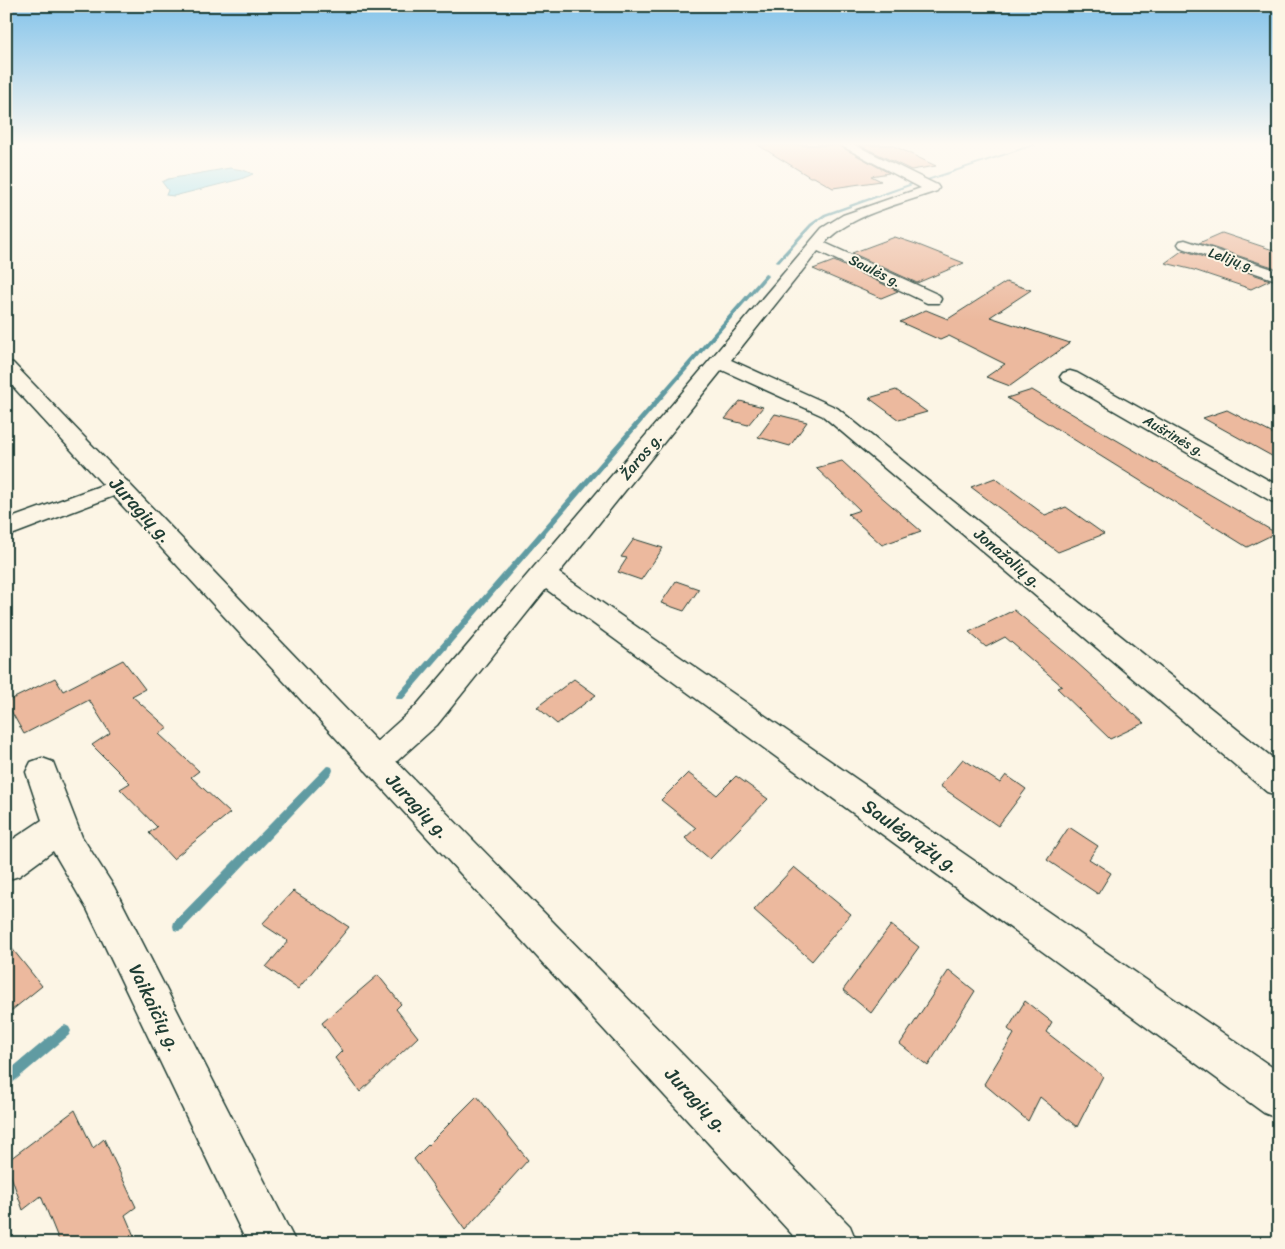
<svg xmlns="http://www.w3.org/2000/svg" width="1285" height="1249" font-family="Sriracha,sans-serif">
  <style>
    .water { fill: #8ddaec; stroke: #619ba2 }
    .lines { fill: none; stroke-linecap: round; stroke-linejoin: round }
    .stream { fill: #619ba2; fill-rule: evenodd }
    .building { fill: #ecb99e; stroke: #1f3d34 }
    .street-casing { stroke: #1f3d34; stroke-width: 3 }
    .secondary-casing { stroke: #1f3d34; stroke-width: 3 }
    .street { fill: #fcf5e5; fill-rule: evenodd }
    .secondary { fill: #fcf5e5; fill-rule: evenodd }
    .labels { text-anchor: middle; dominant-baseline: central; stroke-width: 4; stroke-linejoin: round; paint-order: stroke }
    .far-street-label { font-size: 14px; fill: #1f3d34; stroke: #fcf5e5 }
    .street-label { font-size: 16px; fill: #1f3d34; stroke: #fcf5e5 }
    .near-street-label { font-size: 19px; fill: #1f3d34; stroke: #fcf5e5 }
  </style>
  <rect width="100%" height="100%" fill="#fcf5e5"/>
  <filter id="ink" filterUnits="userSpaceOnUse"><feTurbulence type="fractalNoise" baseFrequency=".02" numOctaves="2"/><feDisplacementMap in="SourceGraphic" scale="10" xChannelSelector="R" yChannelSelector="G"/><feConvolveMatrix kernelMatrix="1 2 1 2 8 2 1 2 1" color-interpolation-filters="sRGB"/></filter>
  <g filter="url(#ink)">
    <path class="water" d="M230,168L243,170L253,174L241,179L174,196L166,195L168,190L162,182L168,179Z"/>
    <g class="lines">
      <path class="stream" d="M1031,145H1036L927,181L924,180Z
        M912,183L915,184L826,216L812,226L779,263L775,262L810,224L824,214Z
        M765,274L769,275L403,699H397L396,697L397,695Z
        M329,766L332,767L333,770L332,773L182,930L178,931L174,930L173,926L174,922L326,767Z
        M65,1025L69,1027L71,1031L69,1035L10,1085L6,1087V1073L61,1027Z"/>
    </g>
    <path class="building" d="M758,145H838L889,173L871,176L881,181L833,188L814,177H810Z
      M859,145H892L936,166L911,170Z
      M1222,233L1279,252V269L1199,243Z
      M895,237L916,244L964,263L917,283L852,253Z
      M1183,250L1270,280L1251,289L1194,270L1165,263Z
      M834,261L898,291L881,298L813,269Z
      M1006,282L1031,290L990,317L1070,343L1010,386L986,377L1005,364L949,336L940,340L900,322L926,310L948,319Z
      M896,390L927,412L899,420L869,398Z
      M1032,390L1101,431L1276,533L1247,547L1007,398Z
      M740,401L763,407L748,425L725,419Z
      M1227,410L1279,437V460L1203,418Z
      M775,414L807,422L790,446L758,437Z
      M842,461L870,487L921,531L882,545L848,514L860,510L816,468Z
      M995,478L1045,515L1066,507L1104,534L1058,552L971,487Z
      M634,539L663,548L641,580L618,572L627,558L621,557Z
      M676,581L699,589L684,611L661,603Z
      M1014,610L1066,653L1144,723L1110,739L1057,688L1062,686L1005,637L986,647L969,632Z
      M123,660L145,689L132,696L168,728L159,734L199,771L191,777L230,813L173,859L149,833L157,827L120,789L130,783L92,745L110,733L89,700L24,734L6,702L55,678L63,691Z
      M574,679L596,695L557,724L537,707Z
      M963,759L1000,783L1006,775L1026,789L998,826L940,786Z
      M688,773L717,795L736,776L768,799L710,859L685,838L696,828L661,800Z
      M1069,827L1098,846L1089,859L1111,873L1098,894L1047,860Z
      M794,867L851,914L812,961L754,910Z
      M293,891L349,927L298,989L266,967L288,941L262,924Z
      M891,925L919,947L871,1013L843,990Z
      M6,941L42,986L6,1015Z
      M949,970L975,991L928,1066L900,1044Z
      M378,975L401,1004L396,1009L418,1037L360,1092L335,1058L342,1051L322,1023Z
      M1025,1001L1052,1022L1046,1032L1103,1076L1077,1127L1040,1097L1028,1121L984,1084L1014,1034L1008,1029Z
      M477,1096L528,1160L465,1230L414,1159Z
      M75,1110L93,1148L104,1139L136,1207L125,1215L137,1243H60L41,1196L23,1210L6,1162Z"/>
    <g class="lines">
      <defs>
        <path id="street" d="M840,145H855L937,185L939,188L937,191C903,203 847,216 825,243L939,295L941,299L939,303H927L818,251L731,360L837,408L1279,763V796L1267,792L823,416L722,370L559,573L1279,1072V1119L1264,1113L546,589L437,725L387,770L376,774L365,770L360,761L365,752L415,707L822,228L843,215L921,188Z
          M1185,240L1279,271V281L1180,247L1178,244L1180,241Z
          M1070,371L1077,373L1279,486V503L1271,501L1063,381L1060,377L1063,373Z
          M119,479L127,481L130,486L127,491L6,537V520Z
          M42,758L53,762L82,837L114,887L296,1243H247L88,911L53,851L19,876L6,880V844L42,820L26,772L31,762Z"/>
        <path id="secondary" d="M6,361L13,363L387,752L850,1226L857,1243H800L6,379Z"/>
      </defs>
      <use href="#street" class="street-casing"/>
      <use href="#secondary" class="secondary-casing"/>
      <use href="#street" class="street"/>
      <use href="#secondary" class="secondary"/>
    </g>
  </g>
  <linearGradient id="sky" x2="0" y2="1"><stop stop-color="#83c3ea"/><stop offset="0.45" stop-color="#fefaf3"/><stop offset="1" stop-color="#fefaf3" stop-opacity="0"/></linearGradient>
  <rect width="1285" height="320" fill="url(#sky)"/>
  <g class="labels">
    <g class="far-street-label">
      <text transform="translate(1232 260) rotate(19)">Lelijų g.</text>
      <text transform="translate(875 271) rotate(26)">Saulės g.</text>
      <text transform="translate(1174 436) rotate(30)">Aušrinės g.</text>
    </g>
    <g class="street-label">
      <text transform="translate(641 456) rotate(-50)">Žaros g.</text>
      <text transform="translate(1008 558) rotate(40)">Jonažolių g.</text>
    </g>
    <g class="near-street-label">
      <text transform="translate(141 510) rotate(47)">Juragių g.</text>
      <text transform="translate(418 806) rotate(46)">Juragių g.</text>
      <text transform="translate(911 836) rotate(35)">Saulėgrąžų g.</text>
      <text transform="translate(155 1008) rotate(64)">Vaikaičių g.</text>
      <text transform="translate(697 1100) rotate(46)">Juragių g.</text>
    </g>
  </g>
  <rect width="1285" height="1249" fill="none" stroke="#fcf5e5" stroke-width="25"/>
  <rect x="12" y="12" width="1260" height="1224" fill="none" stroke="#1f3d34" stroke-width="2" filter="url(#ink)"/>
</svg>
